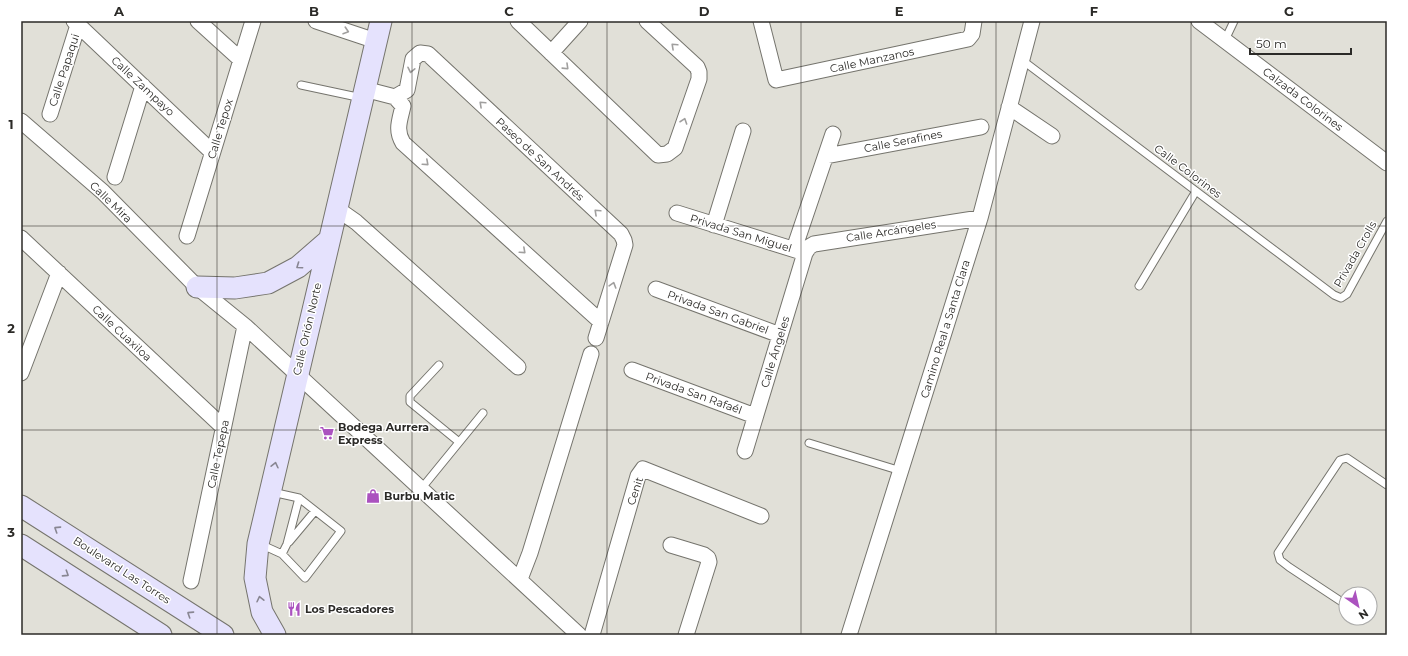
<svg xmlns="http://www.w3.org/2000/svg" width="1408" height="656" font-family="Montserrat,sans-serif">
  <style>
    .lines { fill: none; stroke-linecap: round; stroke-linejoin: round }
    .lane-casing { stroke: #75746d; stroke-width: 9 }
    .street-casing { stroke: #75746d; stroke-width: 17 }
    .secondary-casing { stroke: #75746d; stroke-width: 23 }
    .lane { stroke: #fff; stroke-width: 7 }
    .street { stroke: #fff; stroke-width: 15 }
    .secondary { stroke: #e5e2fd; stroke-width: 21 }
    .oneway { stroke: #a09f9e }
    .oneway2 { stroke: #888692 }
    .grid { fill: none; stroke: #2b2a27; stroke-width: 1; stroke-opacity: 0.55 }
    .labels { text-anchor: middle; dominant-baseline: central; stroke-width: 3; stroke-linejoin: round; paint-order: stroke }
    .street-label { font-size: 11px; fill: #2b2a27; stroke: #fff }
    .poi-label { font-size: 11px; font-weight: bold; fill: #2b2a27; stroke: #fff; text-anchor: start }
    .neatline { fill: none; stroke: #2b2a27; stroke-width: 1.5 }
    .grid-label { font-size: 13px; text-anchor: middle; font-weight: bold; fill: #2b2a27 }
  </style>
  <rect width="100%" height="100%" fill="#e1e0d8"/>
  <g class="lines">
    <defs>
      <path id="lane" d="M1225,40L1234,21
        M1022,60L1334,295L1341,298L1347,294L1387,221
        M301,85L362,98
        M1139,286L1196,191
        M439,365L410,396V402L459,442
        M809,443L901,471
        M421,489L483,413
        M289,542L315,511
        M260,544L282,554L305,578L341,531L299,498L272,492
        M282,554L287,544L299,498
        M1345,604L1289,567L1280,560L1278,553L1340,460L1347,458L1387,485"/>
      <path id="street" d="M74,21L212,152
        M198,21L241,60
        M316,21L376,41
        M518,21L658,155L667,154L675,148L699,79V72L697,67L647,21
        M761,21L776,80L968,39L972,34L974,21
        M1199,21L1387,163
        M551,53L580,21
        M364,89L395,97L403,106C400,120 395,130 403,143L601,322
        M395,97L407,90L413,59L420,53L428,54L621,234L624,240L625,245L596,338
        M1009,107L1052,136
        M50,114L78,25
        M21,121L103,192L197,287L245,326L579,635
        M826,156L981,127
        M115,177L143,86
        M336,208L356,222L518,367
        M677,213L805,253
        M714,225L743,131
        M187,236L253,21
        M21,238L223,427
        M794,249L833,134
        M656,289L780,335
        M632,370L755,416
        M21,373L59,273
        M745,451L805,253L809,247L814,244L980,218
        M671,545L704,555L708,558L709,562L686,635
        M520,579L530,553L591,354
        M191,581L245,326
        M592,635L638,476L643,469L761,516
        M849,635L980,218L1032,21"/>
      <path id="secondary" d="M197,287L235,288L268,283L298,267L328,241
        M21,506L223,635
        M21,545L161,635
        M275,635L262,612L255,578L258,544L381,21"/>
    </defs>
    <use href="#lane" class="lane-casing"/>
    <use href="#street" class="street-casing"/>
    <use href="#secondary" class="secondary-casing"/>
    <use href="#lane" class="lane"/>
    <use href="#street" class="street"/>
    <use href="#secondary" class="secondary"/>
  </g>
  <defs><path id="oneway-chevron" d="M-2-3.5L2.5 0L-2 3.5" fill="none" stroke-width="1.6" stroke-linecap="round" stroke-linejoin="round"/></defs>
  <g class="oneway">
    <use href="#oneway-chevron" transform="translate(346 31) rotate(18)"/>
    <use href="#oneway-chevron" transform="translate(674 46) rotate(-137)"/>
    <use href="#oneway-chevron" transform="translate(566 67) rotate(44)"/>
    <use href="#oneway-chevron" transform="translate(411 70) rotate(102)"/>
    <use href="#oneway-chevron" transform="translate(482 104) rotate(-137)"/>
    <use href="#oneway-chevron" transform="translate(684 121) rotate(-71)"/>
    <use href="#oneway-chevron" transform="translate(426 163) rotate(42)"/>
    <use href="#oneway-chevron" transform="translate(597 212) rotate(-137)"/>
    <use href="#oneway-chevron" transform="translate(523 251) rotate(42)"/>
    <use href="#oneway-chevron" transform="translate(613 285) rotate(-73)"/>
  </g>
  <g class="oneway2">
    <use href="#oneway-chevron" transform="translate(299 266) rotate(145)"/>
    <use href="#oneway-chevron" transform="translate(275 465) rotate(-77)"/>
    <use href="#oneway-chevron" transform="translate(57 529) rotate(-147)"/>
    <use href="#oneway-chevron" transform="translate(66 574) rotate(33)"/>
    <use href="#oneway-chevron" transform="translate(260 599) rotate(-103)"/>
    <use href="#oneway-chevron" transform="translate(190 614) rotate(-147)"/>
  </g>
  <path class="grid" d="M217,21V635M412,21V635M607,21V635M801,21V635M996,21V635M1191,21V635M21,226H1387M21,430H1387"/>
  <defs>
    <symbol id="supermarket-bare" viewBox="-9 -9 18 18"><path d="M-6-5.5h2.5l.6 2H6L4.5 2H-2.5L-4.4-4H-6ZM-1.5 3.2a1.3 1.3 0 1 0 .1 0ZM3 3.2a1.3 1.3 0 1 0 .1 0Z" fill="#ab52bf" stroke="#fff" stroke-width="2.5" paint-order="stroke"/></symbol>
    <symbol id="shop-bare" viewBox="-9 -9 18 18"><path d="M-5-2.5h2.3a2.7 3.5 0 0 1 5.4 0H5L5.5 6h-11ZM-1.5-2.5h3a1.5 2.3 0 0 0-3 0Z" fill="#ab52bf" stroke="#fff" stroke-width="2.5" paint-order="stroke"/></symbol>
    <symbol id="restaurant-bare" viewBox="-9 -9 18 18"><path d="M-5-6h1v4h1v-4h1v4h1v-4h1v5L-1.5 .5V6h-2V.5L-5-1ZM5-6V6H3V1.5H1.5Q1.5-4 5-6Z" fill="#ab52bf" stroke="#fff" stroke-width="2.5" paint-order="stroke"/></symbol>
  </defs>
  <g fill-rule="evenodd">
    <use href="#supermarket-bare" x="317" y="423" width="20" height="20"/>
    <use href="#shop-bare" x="363" y="486" width="20" height="20"/>
    <use href="#restaurant-bare" x="284" y="599" width="20" height="20"/>
  </g>
  <g class="labels">
    <g class="street-label">
      <text transform="translate(872 60) rotate(-12)">Calle Manzanos</text>
      <text transform="translate(64 70) rotate(-72)">Calle Papaqui</text>
      <text transform="translate(143 86) rotate(43)">Calle Zampayo</text>
      <text transform="translate(1303 99) rotate(37)">Calzada Colorines</text>
      <text transform="translate(220 129) rotate(-73)">Calle Tepox</text>
      <text transform="translate(903 141) rotate(-11)">Calle Serafines</text>
      <text transform="translate(540 159) rotate(43)">Paseo de San Andrés</text>
      <text transform="translate(1188 171) rotate(37)">Calle Colorines</text>
      <text transform="translate(111 202) rotate(44)">Calle Mira</text>
      <text transform="translate(891 231) rotate(-9)">Calle Arcángeles</text>
      <text transform="translate(741 233) rotate(17)">Privada San Miguel</text>
      <text transform="translate(1355 254) rotate(-60)">Privada Crolls</text>
      <text transform="translate(718 312) rotate(20)">Privada San Gabriel</text>
      <text transform="translate(307 329) rotate(-77)">Calle Orión Norte</text>
      <text transform="translate(945 329) rotate(-73)">Camino Real a Santa Clara</text>
      <text transform="translate(122 333) rotate(43)">Calle Cuaxiloa</text>
      <text transform="translate(775 352) rotate(-73)">Calle Ángeles</text>
      <text transform="translate(694 393) rotate(20)">Privada San Rafaél</text>
      <text transform="translate(218 454) rotate(-78)">Calle Tepepa</text>
      <text transform="translate(635 491) rotate(-72)">Cenit</text>
      <text transform="translate(122 570) rotate(33)">Boulevard Las Torres</text>
    </g>
    <g class="poi-label">
      <text x="338" y="427">Bodega Aurrera<tspan x="338" dy="13">Express</tspan></text>
      <text x="384" y="496">Burbu Matic</text>
      <text x="305" y="609">Los Pescadores</text>
    </g>
  </g>
  <rect width="1408" height="656" fill="none" stroke="#ffffff" stroke-width="44"/>
  <g transform="translate(1358 606) rotate(146)"><circle r="19" fill="#ffffff" stroke="#aaaaa9"/>
  <path d="M0-3L7 15L0 10L-7 15Z" fill="#ab52bf"/>
  <text y="-6" font-size="11" font-weight="bold" text-anchor="middle" fill="#2b2a27">N</text>
  </g>
  <path d="M1250 48v6h101v-6" fill="none" stroke="#2b2a27" stroke-width="2"/>
  <text x="1256" y="48" font-size="12" fill="#2b2a27" stroke="#ffffff" stroke-width="3" paint-order="stroke">50 m</text>
  <rect x="22" y="22" width="1364" height="612" class="neatline"/>
  <g class="grid-label">
    <text x="119" y="16">A</text>
    <text x="314" y="16">B</text>
    <text x="509" y="16">C</text>
    <text x="704" y="16">D</text>
    <text x="899" y="16">E</text>
    <text x="1094" y="16">F</text>
    <text x="1289" y="16">G</text>
    <text x="11" y="129">1</text>
    <text x="11" y="333">2</text>
    <text x="11" y="537">3</text>
  </g>
</svg>
